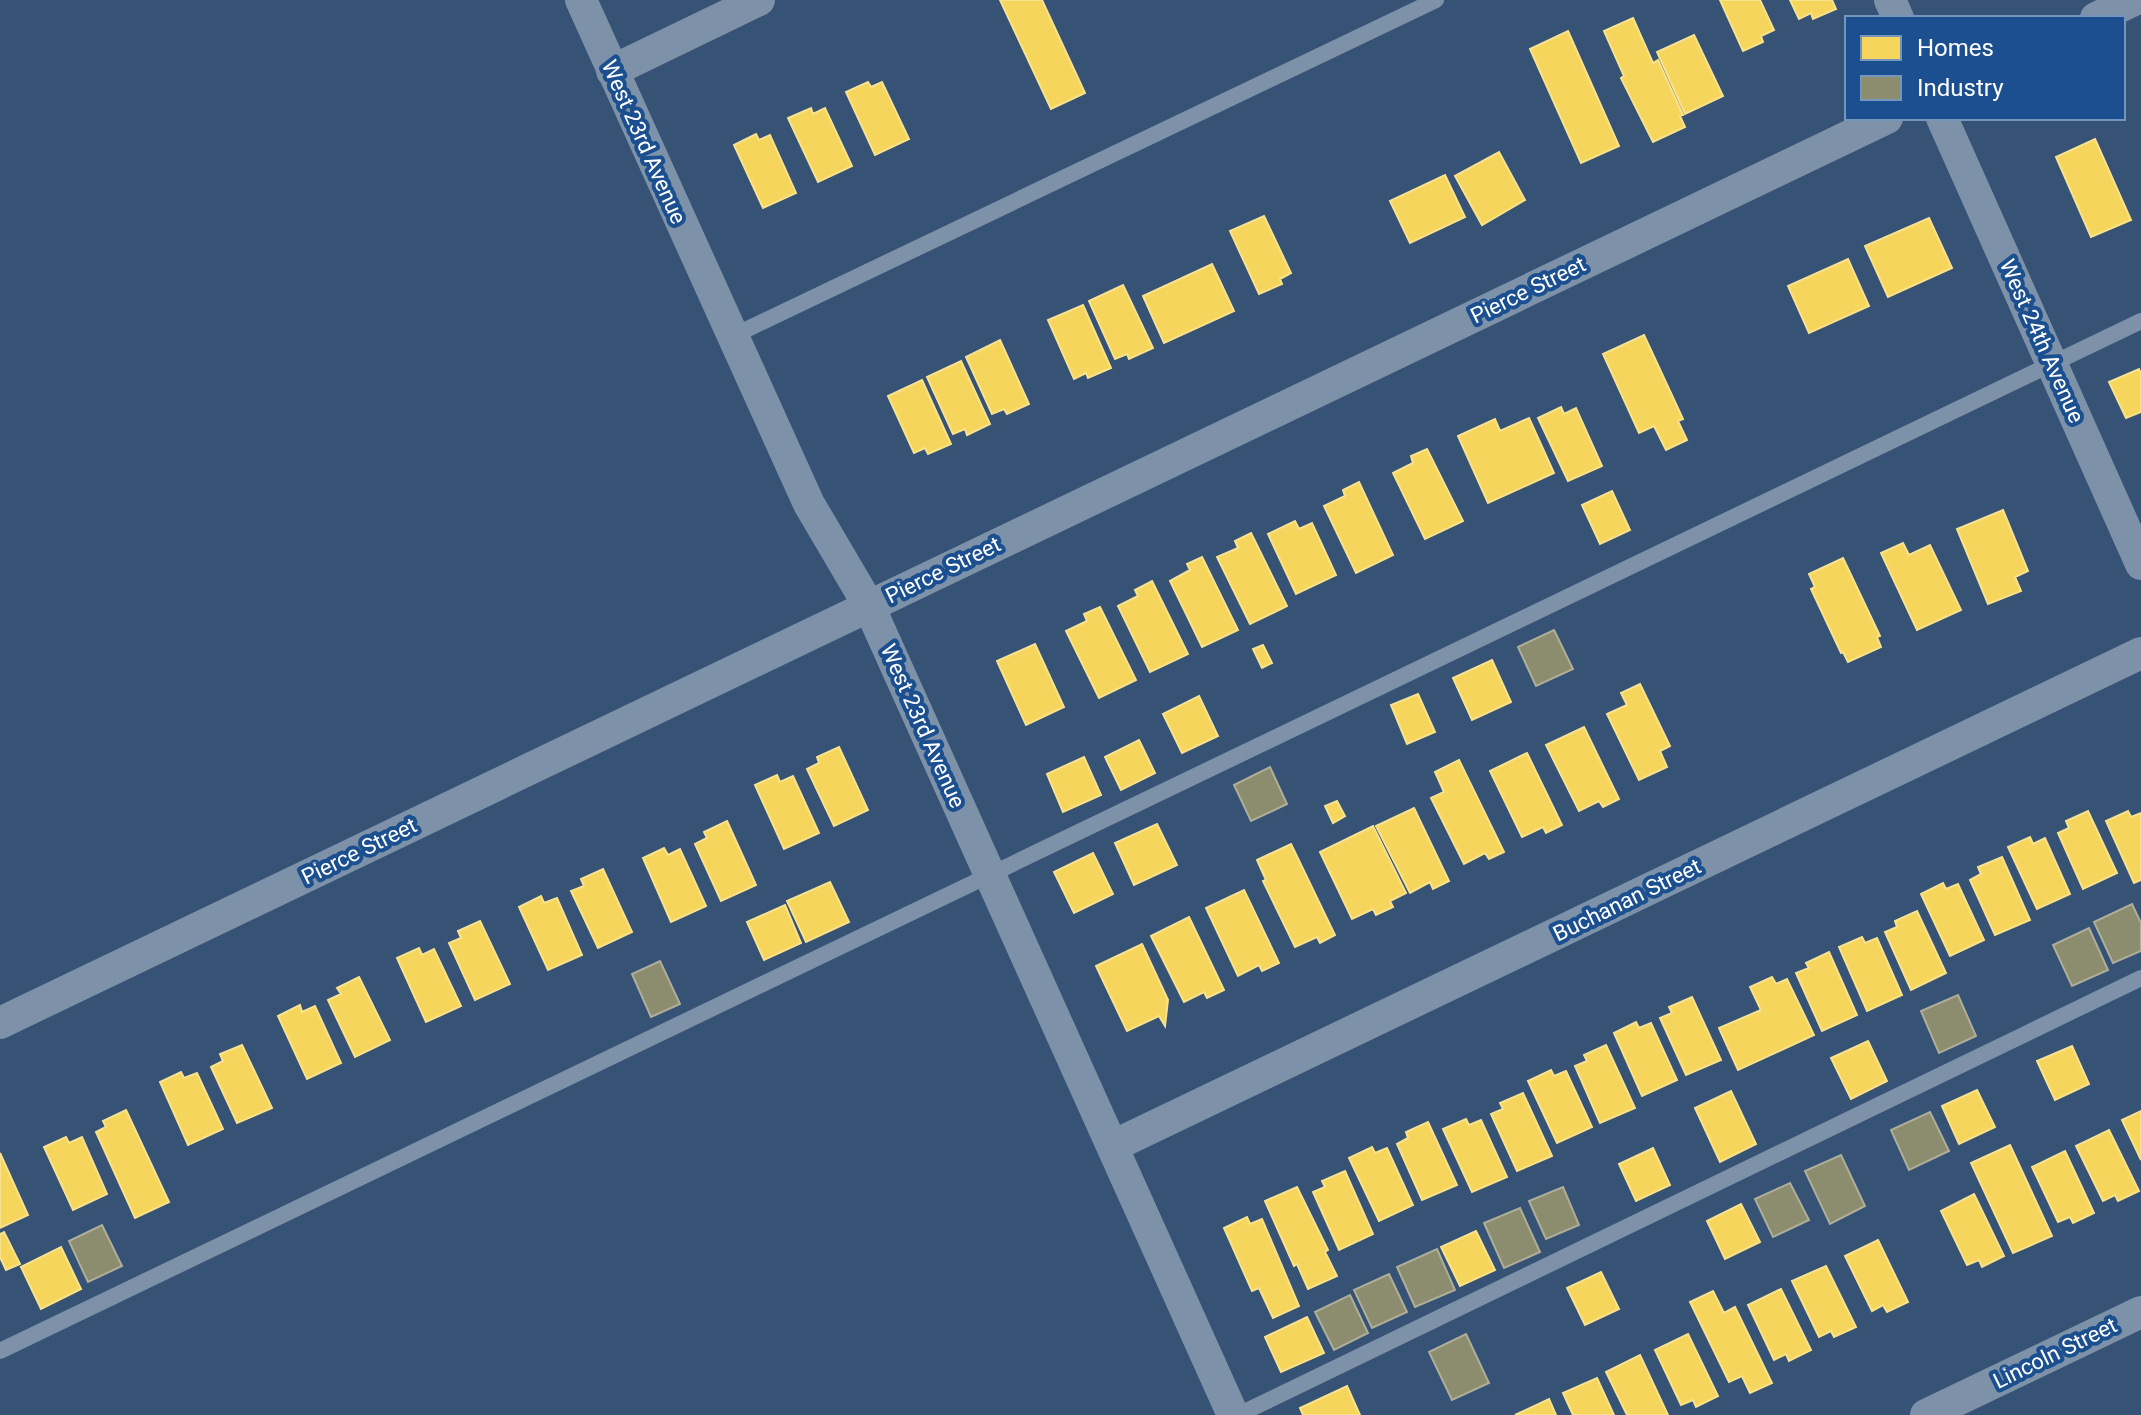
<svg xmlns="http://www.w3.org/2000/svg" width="2141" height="1415" font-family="Roboto,sans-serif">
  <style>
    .homes { fill: #f6d55c; stroke: #f9e28d; stroke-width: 2 }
    .industry { fill: #8c8c6e; stroke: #aeae9a; stroke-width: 2 }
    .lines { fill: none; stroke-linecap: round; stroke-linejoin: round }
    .lane { stroke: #7d92a8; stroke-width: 16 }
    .street { stroke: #7d92a8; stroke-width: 32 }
    .labels { text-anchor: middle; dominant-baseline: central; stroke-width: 8; stroke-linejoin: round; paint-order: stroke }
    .street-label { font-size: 22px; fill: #fff; stroke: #1b4f8f }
  </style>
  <rect width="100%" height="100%" fill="#365274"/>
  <path class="homes" d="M1000,0H1042L1085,93L1051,109Z
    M1720,0H1760L1774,30L1761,36L1763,42L1743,51Z
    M1790,0H1832L1836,9L1813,19L1811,13L1799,19Z
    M1633,18L1653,63L1658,60L1683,115L1680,116L1685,127L1653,142L1621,78L1624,76L1604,31Z
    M1568,31L1619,146L1581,163L1530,49Z
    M1694,35L1723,96L1685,114L1657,52Z
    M868,82L871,87L882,82L909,139L875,155L846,92Z
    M811,108L813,114L825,108L852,166L818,182L788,118Z
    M756,134L759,140L770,135L796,193L763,208L734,145Z
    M2095,139L2131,220L2091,237L2056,157Z
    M1499,152L1525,200L1482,225L1455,176Z
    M1445,175L1465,217L1410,243L1390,201Z
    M1264,216L1291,273L1280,279L1282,284L1259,294L1230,231Z
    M1929,218L1952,268L1888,297L1865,246Z
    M1848,259L1869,306L1809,333L1788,286Z
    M1212,264L1234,311L1164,343L1143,296Z
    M1123,285L1153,348L1129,359L1127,354L1115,359L1089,301Z
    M1083,305L1111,368L1088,378L1086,373L1074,379L1048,320Z
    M1644,335L1683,419L1678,421L1687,440L1666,450L1654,426L1639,433L1603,354Z
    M1000,340L1029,404L1007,414L1004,409L992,414L966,357Z
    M961,361L990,424L967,435L965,429L953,434L927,377Z
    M2139,369L2141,374V412L2126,418L2109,382Z
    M922,380L951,444L928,454L925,448L914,453L888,396Z
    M1561,407L1564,414L1576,408L1602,466L1568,481L1538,418Z
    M1529,418L1554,473L1488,503L1458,436L1495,419L1500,431Z
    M1427,449L1463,521L1425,539L1393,473L1413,463L1411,456Z
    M1359,482L1393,555L1356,573L1324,506L1345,496L1343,490Z
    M1612,491L1630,530L1600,544L1582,505Z
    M2003,510L2028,571L2015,577L2021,591L1988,604L1957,529Z
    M1295,521L1299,529L1312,523L1336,575L1296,594L1268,534Z
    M1251,533L1287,606L1250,624L1217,557L1238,548L1235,541Z
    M1903,543L1909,555L1930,545L1961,610L1917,630L1881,553Z
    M1202,557L1238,630L1202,647L1170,581L1190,570L1187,564Z
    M1843,558L1880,636L1877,637L1881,647L1848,662L1843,652L1841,653L1811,589L1815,587L1809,574Z
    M1152,581L1188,654L1150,672L1118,606L1138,596L1135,590Z
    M1100,607L1136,680L1099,698L1066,631L1087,621L1084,614Z
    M1035,644L1064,707L1026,725L997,661Z
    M1263,645L1272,663L1262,668L1253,649Z
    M1492,660L1511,702L1472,720L1453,678Z
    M1640,684L1670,746L1660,751L1667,767L1639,780L1607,714L1627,705L1621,693Z
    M1418,694L1435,732L1407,744L1391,705Z
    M1199,696L1218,736L1182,753L1163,714Z
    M1584,727L1619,799L1603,807L1599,801L1579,811L1546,745Z
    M1139,740L1155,773L1121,790L1105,757Z
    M839,747L868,810L834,826L807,769L819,763L817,757Z
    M1527,753L1562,825L1546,833L1543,827L1522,837L1490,771Z
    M1084,757L1101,795L1063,812L1047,774Z
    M1459,760L1504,852L1489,859L1485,853L1464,864L1431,798L1444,792L1435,772Z
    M777,775L780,782L793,776L819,833L784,849L755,785Z
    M1337,801L1345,816L1333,823L1325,806Z
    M1414,808L1449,881L1433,889L1430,882L1410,893L1376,826Z
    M2088,811L2117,873L2083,889L2058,833L2069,828L2066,821Z
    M2128,811L2131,817L2141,813V880L2134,883L2106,821Z
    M727,821L756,885L721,901L695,844L707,838L704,832Z
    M1157,824L1177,865L1134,885L1115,843Z
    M1373,826L1406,893L1390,901L1393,907L1376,915L1373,909L1352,919L1320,852Z
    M2030,837L2033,844L2045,838L2070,894L2037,909L2008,847Z
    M1291,844L1335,935L1320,943L1317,937L1295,947L1263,881L1266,880L1257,860Z
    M664,848L668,855L680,849L706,906L671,922L643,858Z
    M1093,853L1113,894L1074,913L1054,872Z
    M2002,857L2030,920L1995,935L1970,880L1981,874L1978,867Z
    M603,869L632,932L598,948L571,891L584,886L581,879Z
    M830,882L849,922L806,942L787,901Z
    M1943,883L1946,889L1958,884L1984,940L1950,956L1921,894Z
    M1244,890L1279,963L1262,971L1259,965L1238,976L1206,908Z
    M541,896L544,903L557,898L582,955L548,970L519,907Z
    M785,905L801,943L764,960L747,922Z
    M1917,911L1946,973L1911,990L1885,932L1897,927L1895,921Z
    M1189,917L1224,990L1207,998L1204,992L1184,1002L1151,936Z
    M480,921L510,984L475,1000L449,943L461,938L458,931Z
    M1862,937L1865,943L1877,938L1902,995L1867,1011L1839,947Z
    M1142,944L1168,1000L1165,1026L1159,1016L1127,1031L1096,966Z
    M419,948L422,955L434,949L461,1006L426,1022L397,958Z
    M1829,952L1857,1015L1822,1031L1796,973L1809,968L1806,963Z
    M359,977L390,1040L355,1057L328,1000L341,994L337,988Z
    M1772,977L1776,984L1787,979L1814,1035L1738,1070L1719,1028L1761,1010L1750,987Z
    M1692,997L1721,1060L1686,1075L1660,1018L1672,1013L1669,1007Z
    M300,1005L302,1012L315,1006L341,1063L307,1079L278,1016Z
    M1636,1022L1639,1028L1651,1023L1677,1080L1642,1096L1614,1033Z
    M1868,1041L1887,1081L1851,1099L1831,1058Z
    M242,1045L272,1108L237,1123L211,1067L223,1061L220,1054Z
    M1606,1045L1635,1108L1600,1123L1575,1066L1587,1061L1584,1055Z
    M2072,1046L2089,1084L2055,1100L2037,1061Z
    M1551,1070L1554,1076L1566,1071L1592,1127L1557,1143L1528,1081Z
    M181,1072L184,1078L197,1073L223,1129L188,1145L160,1082Z
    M1977,1090L1995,1127L1959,1144L1942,1106Z
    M1731,1091L1756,1144L1720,1162L1695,1108Z
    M1523,1093L1552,1156L1517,1171L1491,1114L1503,1109L1500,1103Z
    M126,1110L169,1202L135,1218L96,1132L106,1127L103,1121Z
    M2141,1111V1160L2122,1120Z
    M1466,1119L1469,1125L1481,1120L1507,1177L1472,1192L1443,1129Z
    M1428,1122L1457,1185L1422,1200L1397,1144L1408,1138L1406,1132Z
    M2109,1130L2139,1191L2118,1201L2115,1195L2103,1201L2076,1146Z
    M66,1137L69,1143L82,1137L107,1194L73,1210L44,1147Z
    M2010,1145L2052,1236L2013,1253L1971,1163Z
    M1372,1147L1375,1153L1387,1148L1413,1205L1379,1221L1349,1158Z
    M1653,1148L1670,1185L1636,1201L1619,1164Z
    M2065,1151L2094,1213L2073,1223L2070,1217L2058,1222L2032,1167Z
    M0,1153L28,1215L0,1228Z
    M1345,1171L1373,1234L1339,1250L1313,1192L1325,1187L1322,1181Z
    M1297,1187L1328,1250L1325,1252L1337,1276L1308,1289L1297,1264L1294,1266L1265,1201Z
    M1974,1194L2004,1256L1982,1267L1979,1260L1967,1265L1941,1211Z
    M1741,1204L1760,1242L1725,1259L1707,1221Z
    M1247,1217L1250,1224L1262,1219L1299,1306L1273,1318L1259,1288L1252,1291L1224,1228Z
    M1476,1231L1495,1270L1460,1286L1441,1247Z
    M4,1232L20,1264L6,1270L0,1257V1234Z
    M1878,1240L1908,1302L1887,1312L1883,1305L1872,1311L1845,1256Z
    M61,1247L81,1289L41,1309L21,1267Z
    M1826,1266L1856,1327L1834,1337L1831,1331L1819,1337L1792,1281Z
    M1601,1272L1619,1309L1585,1325L1567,1288Z
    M1781,1289L1811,1350L1789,1361L1786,1354L1774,1360L1748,1305Z
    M1713,1291L1724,1313L1735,1307L1772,1383L1750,1393L1742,1376L1729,1382L1690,1302Z
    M1307,1317L1324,1353L1281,1372L1265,1337Z
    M1688,1334L1718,1396L1696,1407L1693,1400L1681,1405L1655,1350Z
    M1640,1355L1668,1415H1627L1606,1372Z
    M1597,1378L1614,1415H1573L1563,1393Z
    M1347,1386L1360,1415H1303L1300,1408Z
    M1549,1399L1556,1415H1515Z"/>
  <path class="industry" d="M1554,630L1573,669L1536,686L1518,647Z
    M1270,767L1287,804L1251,821L1234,785Z
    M2132,904L2141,923V951L2113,963L2094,922Z
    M2089,928L2108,970L2072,986L2053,945Z
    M660,961L680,1004L651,1017L632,974Z
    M1958,995L1976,1036L1939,1053L1921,1011Z
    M1930,1112L1949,1151L1909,1170L1891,1130Z
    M1841,1155L1865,1206L1830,1224L1805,1171Z
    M1790,1183L1809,1220L1773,1237L1755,1199Z
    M1563,1187L1579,1225L1546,1239L1529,1201Z
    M1520,1208L1540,1252L1504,1268L1484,1223Z
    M102,1225L122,1266L88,1282L69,1241Z
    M1437,1249L1455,1290L1415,1307L1397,1267Z
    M1389,1274L1407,1312L1372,1328L1354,1290Z
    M1350,1295L1368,1333L1334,1350L1315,1312Z
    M1466,1334L1489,1383L1452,1400L1429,1352Z"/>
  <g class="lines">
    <path class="lane" d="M733,336L1436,0
      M0,1351L2141,321
      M1238,1415L2141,978"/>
    <path class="street" d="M581,0L809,504L869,606L1233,1415
      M1890,0L1898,18
      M2096,18L2134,0
      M612,71L759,0
      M1942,118L2141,564
      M0,1023L1887,118
      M1113,1146L2141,653
      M1926,1415L2141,1312"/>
  </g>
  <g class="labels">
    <g class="street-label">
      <text transform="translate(644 142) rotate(66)">West 23rd Avenue</text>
      <text transform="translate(1528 290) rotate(-26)">Pierce Street</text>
      <text transform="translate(2042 341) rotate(66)">West 24th Avenue</text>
      <text transform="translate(943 570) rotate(-26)">Pierce Street</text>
      <text transform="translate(923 726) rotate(66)">West 23rd Avenue</text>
      <text transform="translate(359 851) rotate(-26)">Pierce Street</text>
      <text transform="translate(1627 900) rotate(-26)">Buchanan Street</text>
      <text transform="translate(2055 1353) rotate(-26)">Lincoln Street</text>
    </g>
  </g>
  <rect x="1845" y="16" width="280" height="104" fill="#1b4f8f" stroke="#7695bc" stroke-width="2"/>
  <rect x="1861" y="36" width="40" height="24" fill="#f6d55c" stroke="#7695bc" stroke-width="2"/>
  <text x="1917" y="56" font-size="24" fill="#ffffff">Homes</text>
  <rect x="1861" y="76" width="40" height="24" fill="#8c8c6e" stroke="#7695bc" stroke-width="2"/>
  <text x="1917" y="96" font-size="24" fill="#ffffff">Industry</text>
</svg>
